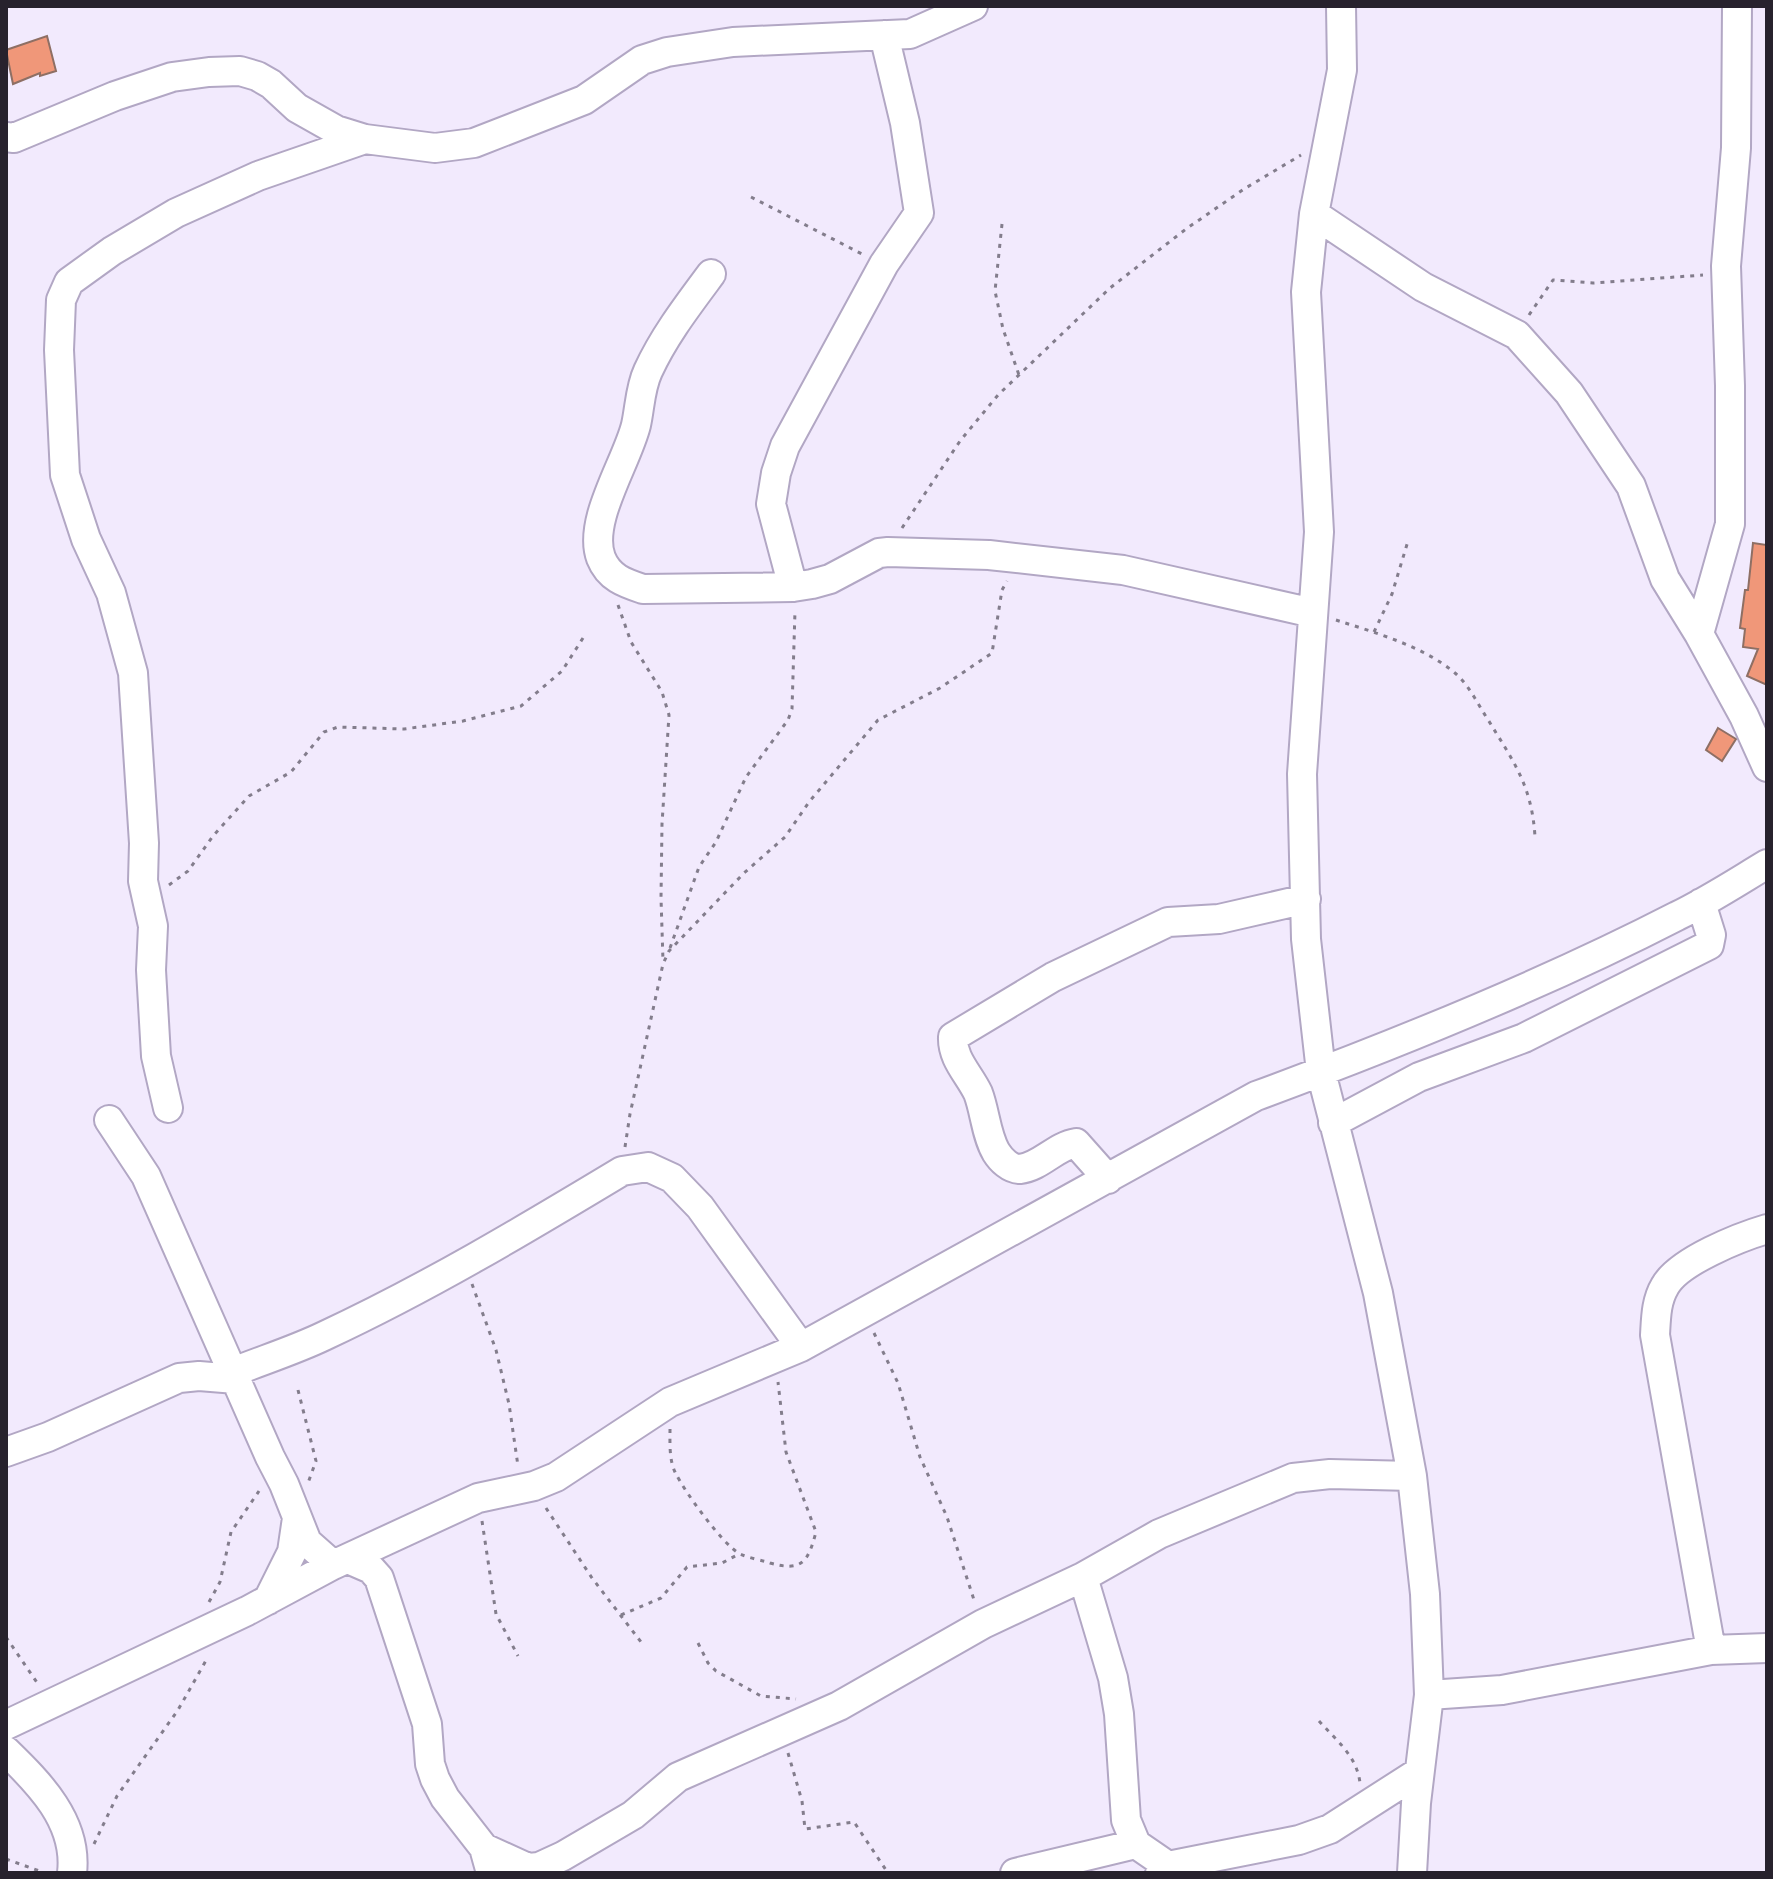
<svg xmlns="http://www.w3.org/2000/svg" width="1773" height="1879" font-family="Rubik,sans-serif">
  <style>
    .building { fill: #f09779; stroke: #8e6f64; stroke-width: 2 }
    .lines { fill: none; stroke-linecap: round; stroke-linejoin: round }
    .minor-casing { stroke: #b2a7c4; stroke-width: 32 }
    .path { stroke: #837d8c; stroke-width: 3; stroke-dasharray: 4 6; stroke-linecap: butt }
    .minor { stroke: #fff; stroke-width: 28 }
  </style>
  <rect width="100%" height="100%" fill="#f2eafd"/>
  <path class="building" d="M47,36L56,71L40,76V73L13,84L6,50Z
    M1753,543L1767,545V685L1747,676L1758,649L1743,647L1745,629L1740,628L1745,590H1748Z
    M1718,728L1736,739L1722,761L1706,750Z"/>
  <g class="lines">
    <defs>
      <path id="minor" d="M1341,6L1342,70L1314,214L1306,292L1319,532L1302,774L1306,939L1321,1072L1378,1293L1412,1476L1425,1594L1429,1695L1416,1803L1412,1873
        M6,137L14,138L115,96L172,77L209,72L240,71L257,76L271,84L297,108L336,130L365,139L435,148L474,143L584,100L642,60L667,52L733,42L910,34L973,6
        M1314,214L1423,287L1517,335L1569,393L1631,486L1665,579L1699,634L1744,716L1767,767
        M711,274C688,305 664,336 648,371C640,388 640,407 636,425C627,462 587,521 601,558C609,578 625,583 643,589L793,587L812,584L830,579L879,553L888,552L989,555L1123,570L1313,613
        M793,587L771,504L776,473L785,446L884,264L919,213L905,123L884,35
        M1699,634L1730,524V386L1726,266L1736,148L1737,6
        M168,1108L156,1056L151,970L153,926L143,881L144,843L133,673L111,593L86,539L65,475L59,350L61,300L69,282L112,251L176,213L258,176L365,139
        M109,1120L146,1176L270,1457L284,1484L307,1542L333,1565
        M1333,1123L1419,1077L1524,1038L1709,945L1711,935L1701,903
        M1108,1179L1076,1143C1056,1146 1040,1167 1020,1169C1010,1169 1001,1160 996,1152C986,1135 985,1111 978,1093C969,1074 952,1059 953,1037L1053,977L1168,922L1219,919L1306,899
        M233,1372C263,1360 295,1350 324,1336C427,1288 524,1230 622,1171L648,1167L672,1178L700,1207L801,1347
        M6,1452L48,1437L179,1378L199,1376L236,1379
        M348,1559L371,1569L379,1578L427,1724L430,1764L435,1779L445,1798L484,1848L491,1873
        M1083,1577L1113,1678L1119,1714L1126,1820L1136,1844L1168,1866
        M268,1600L292,1552L297,1518
        M1711,1650L1655,1335C1656,1318 1656,1301 1665,1286C1679,1261 1740,1237 1767,1229
        M1429,1695L1502,1690L1711,1650L1767,1648
        M6,1725L247,1611L333,1565L478,1498L534,1486L556,1477L670,1402L801,1347L1256,1096C1397,1044 1543,985 1677,916C1708,901 1737,882 1767,864
        M6,1751C39,1783 78,1822 72,1873
        M484,1848L528,1868L539,1867L563,1856L633,1815L678,1777L839,1706L983,1624L1083,1577L1159,1534L1293,1478L1330,1474L1412,1476
        M1015,1873L1136,1844
        M1160,1873L1168,1866L1299,1840L1330,1829L1419,1772"/>
    </defs>
    <use href="#minor" class="minor-casing"/>
    <path class="path" d="M751,197L862,254
      M1002,224L995,291L1003,329L1019,375
      M1529,315L1553,280L1593,283L1703,275
      M902,528L960,441L998,395L1110,288L1186,229L1244,189L1301,155
      M618,605L631,642L662,692L669,715L662,824L661,898L663,961
      M1336,620C1376,633 1423,646 1455,673C1469,685 1477,703 1487,718C1513,761 1532,785 1535,837
      M1374,632L1392,594L1408,541
      M169,885L188,871L213,836L249,796L291,772L324,732L338,727L404,729L463,721L521,706L562,671L583,638
      M670,948L699,867L716,842L746,777L788,720L792,709L795,611
      M625,1147L630,1114L663,964L669,951L744,873L785,837L809,802L878,720L940,688L992,653L1002,590L1007,581
      M472,1284L496,1350L509,1404L518,1466
      M874,1333L898,1383L920,1457L947,1517L975,1603
      M298,1390L316,1461L308,1483
      M670,1429C670,1443 669,1459 675,1472C684,1491 723,1545 740,1554C749,1558 761,1560 770,1563C802,1572 808,1562 816,1532L786,1452L778,1382
      M546,1508L592,1578L641,1642
      M482,1521L496,1614L518,1656
      M209,1602L220,1582L231,1532L259,1491
      M621,1615L661,1598L687,1567L722,1563L739,1554
      M6,1637L38,1684
      M698,1643L708,1663L716,1671L761,1696L796,1699
      M1319,1721C1336,1740 1357,1756 1360,1783
      M788,1753L802,1801L805,1829L854,1822L888,1873
      M94,1844L117,1796L178,1710L208,1657
      M6,1859L45,1873"/>
    <use href="#minor" class="minor"/>
  </g>
  <rect width="1773" height="1879" fill="none" stroke="#27222d" stroke-width="16"/>
</svg>
